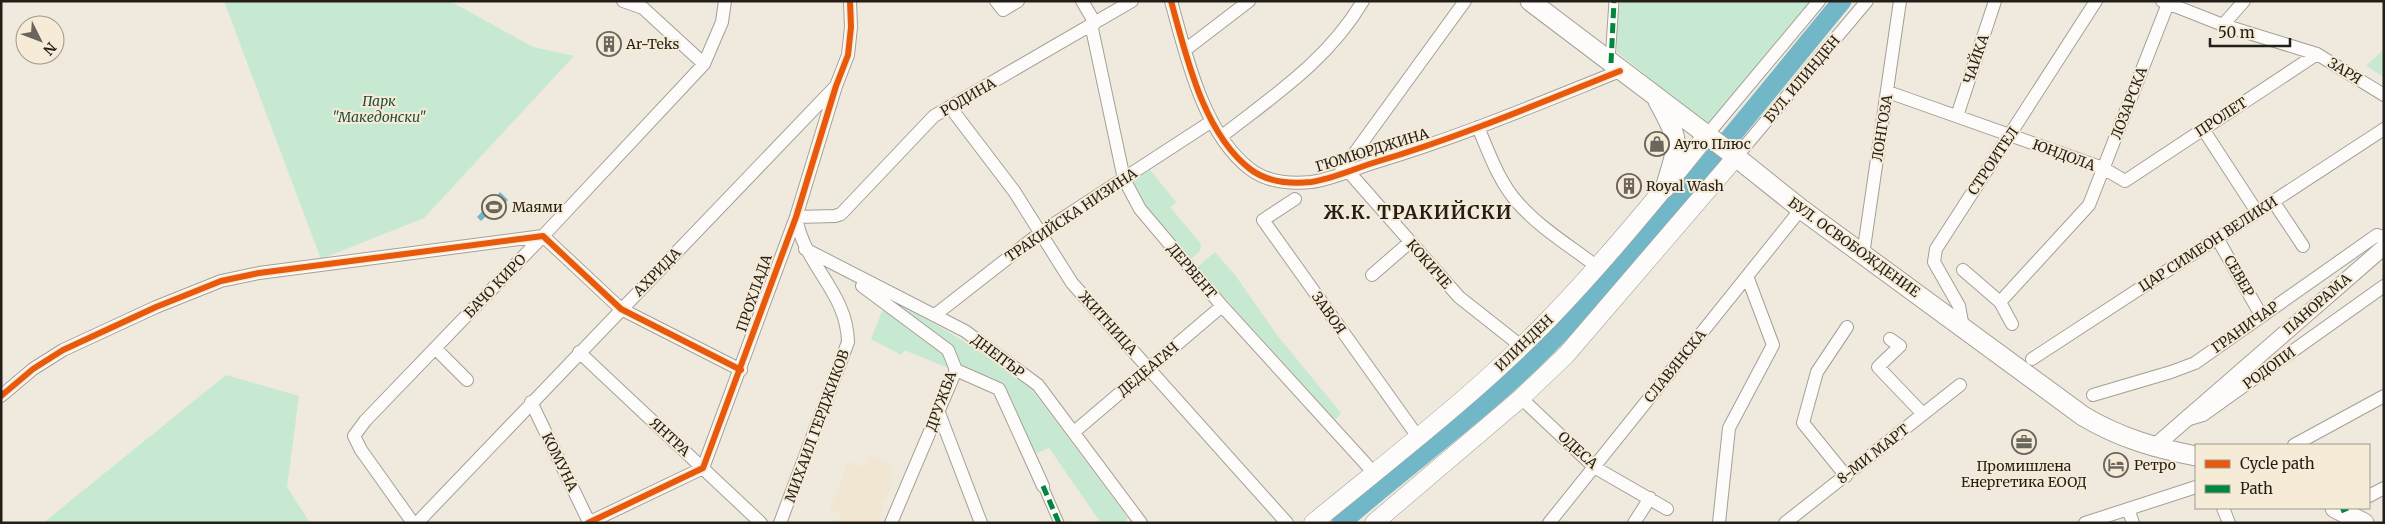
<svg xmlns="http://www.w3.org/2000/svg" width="2385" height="524" font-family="Merriweather,serif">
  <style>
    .built { fill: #f1e6d2 }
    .green { fill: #c7e9d2 }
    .water { fill: #72b7c8 }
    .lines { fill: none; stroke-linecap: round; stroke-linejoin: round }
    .river { stroke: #72b7c8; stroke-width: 19 }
    .pedestrian-casing { stroke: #a4a098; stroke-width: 11 }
    .minor-casing { stroke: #a4a098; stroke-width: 14 }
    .tertiary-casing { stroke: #a4a098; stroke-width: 17 }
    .secondary-casing { stroke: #a4a098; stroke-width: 19 }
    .primary-casing { stroke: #a4a098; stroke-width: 21 }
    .pedestrian { stroke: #fdfcfa; stroke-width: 9 }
    .minor { stroke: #fdfcfa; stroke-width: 12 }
    .tertiary { stroke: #fdfcfa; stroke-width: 15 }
    .secondary { stroke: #fdfcfa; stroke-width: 18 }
    .primary { stroke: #fdfcfa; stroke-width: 19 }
    .quiet { stroke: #00873e; stroke-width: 5; stroke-dasharray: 10 5; stroke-linecap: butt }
    .cycleway-casing { stroke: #f6ebd7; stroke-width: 9 }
    .cycleway { stroke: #e8590c; stroke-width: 6 }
    .labels { text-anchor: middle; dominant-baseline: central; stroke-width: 4; stroke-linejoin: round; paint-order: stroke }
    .poi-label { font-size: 14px; fill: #231f18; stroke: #f6ebd7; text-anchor: start }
    .street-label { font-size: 14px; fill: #231f18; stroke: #f6ebd7 }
    .park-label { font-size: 14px; font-style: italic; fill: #20503c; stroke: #f6ebd7 }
    .district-label { font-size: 19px; font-weight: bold; letter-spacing: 1px; fill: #231f18; stroke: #f6ebd7 }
  </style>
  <rect width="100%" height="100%" fill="#efe9de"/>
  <path class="built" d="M869,455L893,465L888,477L894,479L885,502L882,501L881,505L884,506L877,523H838L841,515L829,510L849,461L865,467Z"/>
  <path class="green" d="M224,1H450L533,47L574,56L424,218L321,259Z
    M1621,1H1813L1709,126L1617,52V21Z
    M2384,49V77L2366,66Z
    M1150,170L1176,202L1170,207L1201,244L1200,251L1191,259L1145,205L1133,181Z
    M1215,252L1235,275L1277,335L1341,413L1335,420L1197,267Z
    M870,289L949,332L1027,383L1128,518L1123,523H1101L1049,448L1035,454L1004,384L957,365Z
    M884,306L944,350L948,368L904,350L901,355L871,339Z
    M226,375L299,396L287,487L310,523H43Z"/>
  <path class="water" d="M500,192L508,200L491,218L487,215L481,221L477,217Z"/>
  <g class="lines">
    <path class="river" d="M1341,523C1413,460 1492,405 1558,335C1658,229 1749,114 1842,1"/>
    <defs>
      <path id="pedestrian" d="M1610,61L1614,1
        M1043,486L1059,523"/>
      <path id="minor" d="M623,1L643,8L704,64
        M996,1L1003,10L1018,1
        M1082,1L1095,23
        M1171,1C1186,55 1203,133 1250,169C1267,182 1291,184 1311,182C1333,179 1356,168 1376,162C1460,137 1540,103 1620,71
        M2162,1L2223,25L2317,54L2384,95
        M1091,24L1124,179L1140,209L1222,306L1374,473
        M2223,25L2244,1
        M1185,50L1249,1
        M1888,92L2103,168L2125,181L2317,54
        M950,107L1014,191L1072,283L1287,523
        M1957,116L1995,1
        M1478,127C1489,153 1499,182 1518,203C1540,228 1570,246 1596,266
        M2203,129L2257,212
        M1707,135L1819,1
        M1222,136C1276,94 1328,60 1363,1
        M1736,157L1867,1
        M1348,171L1459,297L1521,346
        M1340,173L1465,1
        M1295,199L1263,220L1418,437
        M2273,201L2303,246
        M796,217L835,216L841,214L934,116L1132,1
        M2217,238L2261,315
        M805,249L965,331L1038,385L1141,523
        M1863,255L1900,1
        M1963,270L2000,302L2012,324
        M1372,275L1410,242
        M862,286L948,350L956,370L891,523
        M2000,302L2089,205L2169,1
        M935,315L1040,233L1212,121
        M1963,327L1959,306L1934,262L1936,249L2096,1
        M1890,339L1900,346L1878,367L1923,414
        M435,348L467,380
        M579,352L761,523
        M2032,359L2384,129
        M956,370L999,389L1043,486
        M2093,395L2171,372L2195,363L2377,235L2384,237
        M1,396L33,369L63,350L156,307L221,281L259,273L543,236L621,309L741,370
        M1521,398L1594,467L1667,509
        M531,402L589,522
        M939,413L981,523
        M2186,420L2203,415L2384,286
        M1074,432L1222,306
        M2294,445L2384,396
        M1846,476L1803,423L1817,372L1847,327
        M2369,496L2384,488
        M2223,508L2229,523
        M2128,509L2133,523
        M413,523L361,450L354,436L365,421L543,236L704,64L722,22L725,1
        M417,523L834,88
        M588,523L703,468L796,217L836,86L848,55L851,27L850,1
        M780,523L848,342C847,291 804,266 796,217
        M1549,523L1801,209
        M1634,523L1650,498
        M1719,523L1729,428L1773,345L1747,276
        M1785,523L1960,385
        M2085,523L2196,487"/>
      <path id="tertiary" d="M2153,448L2384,247"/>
      <path id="secondary" d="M1313,523C1393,457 1476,394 1549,319C1605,261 1657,198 1707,135
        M1374,523L1521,398L1566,355L1736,157"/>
      <path id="primary" d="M1530,1L1736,157L1801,209L2083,416C2120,438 2155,448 2196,456
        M1658,101C1681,143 1679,143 1665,188
        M2335,508L2364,523"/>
    </defs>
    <use href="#pedestrian" class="pedestrian-casing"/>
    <use href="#minor" class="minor-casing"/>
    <use href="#tertiary" class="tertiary-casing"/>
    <use href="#secondary" class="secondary-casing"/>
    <use href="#primary" class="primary-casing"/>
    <use href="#pedestrian" class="pedestrian"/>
    <use href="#minor" class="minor"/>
    <use href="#tertiary" class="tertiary"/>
    <use href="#secondary" class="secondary"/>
    <use href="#primary" class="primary"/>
    <path class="quiet" d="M1611,63L1614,1
      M1043,486L1059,523
      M2341,511L2348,508"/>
    <defs>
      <path id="cycleway" d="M1171,1C1186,55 1203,133 1250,169C1267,182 1291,184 1311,182C1333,179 1356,168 1376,162C1460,137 1540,103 1620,71
        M1,396L33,369L63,350L156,307L221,281L259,273L543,236L621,309L741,370
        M588,523L703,468L796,217L836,86L848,55L851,27L850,1"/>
    </defs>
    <use href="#cycleway" class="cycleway-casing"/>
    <use href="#cycleway" class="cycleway"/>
  </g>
  <defs>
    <symbol id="building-ring" viewBox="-11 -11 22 22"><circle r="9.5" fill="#f6ebd7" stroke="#6a665d" stroke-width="1.5"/><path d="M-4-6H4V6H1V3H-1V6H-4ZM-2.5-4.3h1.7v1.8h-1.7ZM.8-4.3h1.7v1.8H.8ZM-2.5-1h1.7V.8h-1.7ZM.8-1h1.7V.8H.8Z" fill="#6a665d"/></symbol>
    <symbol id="shop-ring" viewBox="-11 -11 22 22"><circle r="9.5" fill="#f6ebd7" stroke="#6a665d" stroke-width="1.5"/><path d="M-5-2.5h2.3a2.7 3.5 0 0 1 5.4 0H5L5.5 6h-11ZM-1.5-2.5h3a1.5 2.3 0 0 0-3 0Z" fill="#6a665d"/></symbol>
    <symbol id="stadium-ring" viewBox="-11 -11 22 22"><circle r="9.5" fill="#f6ebd7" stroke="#6a665d" stroke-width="1.5"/><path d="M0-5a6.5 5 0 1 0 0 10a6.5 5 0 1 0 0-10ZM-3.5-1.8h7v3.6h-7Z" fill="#6a665d"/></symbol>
    <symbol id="office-ring" viewBox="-11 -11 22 22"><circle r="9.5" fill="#f6ebd7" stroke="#6a665d" stroke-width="1.5"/><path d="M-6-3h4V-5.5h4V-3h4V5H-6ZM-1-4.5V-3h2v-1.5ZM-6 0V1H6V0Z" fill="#6a665d"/></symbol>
    <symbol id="hotel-ring" viewBox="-11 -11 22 22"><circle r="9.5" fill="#f6ebd7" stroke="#6a665d" stroke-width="1.5"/><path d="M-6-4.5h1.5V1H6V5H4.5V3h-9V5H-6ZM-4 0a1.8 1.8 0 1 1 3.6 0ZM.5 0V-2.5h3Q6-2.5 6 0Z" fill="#6a665d"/></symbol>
  </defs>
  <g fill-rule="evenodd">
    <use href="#building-ring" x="595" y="30" width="28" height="28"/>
    <use href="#shop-ring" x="1643" y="130" width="28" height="28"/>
    <use href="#building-ring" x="1615" y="172" width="28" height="28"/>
    <use href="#stadium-ring" x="480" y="193" width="28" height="28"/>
    <use href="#office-ring" x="2010" y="428" width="28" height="28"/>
    <use href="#hotel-ring" x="2102" y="451" width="28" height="28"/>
  </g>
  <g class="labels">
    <g class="poi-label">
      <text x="626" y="44">Ar-Teks</text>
      <text x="1674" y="144">Ауто Плюс</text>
      <text x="1646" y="186">Royal Wash</text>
      <text x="512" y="207">Маями</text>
      <text x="2134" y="465">Ретро</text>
      <text x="2024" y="466" text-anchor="middle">Промишлена<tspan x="2024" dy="16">Енергетика ЕООД</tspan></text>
    </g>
    <g class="street-label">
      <text transform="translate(1976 59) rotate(-71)">ЧАЙКА</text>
      <text transform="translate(2345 71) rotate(32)">ЗАРЯ</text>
      <text transform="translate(1802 79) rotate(-50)">БУЛ. ИЛИНДЕН</text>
      <text transform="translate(968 97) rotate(-30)">РОДИНА</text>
      <text transform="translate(2129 103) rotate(-69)">ЛОЗАРСКА</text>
      <text transform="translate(2221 117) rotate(-33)">ПРОЛЕТ</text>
      <text transform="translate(1882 128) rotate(-81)">ЛОНГОЗА</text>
      <text transform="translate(1372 150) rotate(-17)">ГЮМЮРДЖИНА</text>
      <text transform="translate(2064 155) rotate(20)">ЮНДОЛА</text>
      <text transform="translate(1993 161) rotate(-56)">СТРОИТЕЛ</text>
      <text transform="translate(1071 215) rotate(-34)">ТРАКИЙСКА НИЗИНА</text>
      <text transform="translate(2208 244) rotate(-33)">ЦАР СИМЕОН ВЕЛИКИ</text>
      <text transform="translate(1854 247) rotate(36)">БУЛ. ОСВОБОЖДЕНИЕ</text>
      <text transform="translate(1429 264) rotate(49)">КОКИЧЕ</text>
      <text transform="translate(1192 271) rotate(50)">ДЕРВЕНТ</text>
      <text transform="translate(657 272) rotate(-46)">АХРИДА</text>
      <text transform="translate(2239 276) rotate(60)">СЕВЕР</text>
      <text transform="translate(495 286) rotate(-46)">БАЧО КИРО</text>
      <text transform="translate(754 293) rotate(-71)">ПРОХЛАДА</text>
      <text transform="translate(2317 304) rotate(-41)">ПАНОРАМА</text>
      <text transform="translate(1329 313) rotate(55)">ЗАВОЯ</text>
      <text transform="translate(1108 323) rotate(48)">ЖИТНИЦА</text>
      <text transform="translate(2245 327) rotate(-35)">ГРАНИЧАР</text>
      <text transform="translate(1524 343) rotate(-44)">ИЛИНДЕН</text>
      <text transform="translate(998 356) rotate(37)">ДНЕПЪР</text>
      <text transform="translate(1675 366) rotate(-51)">СЛАВЯНСКА</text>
      <text transform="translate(2269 368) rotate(-36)">РОДОПИ</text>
      <text transform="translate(1148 369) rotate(-40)">ДЕДЕАГАЧ</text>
      <text transform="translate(941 401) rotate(-70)">ДРУЖБА</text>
      <text transform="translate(817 426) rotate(-70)">МИХАИЛ ГЕРДЖИКОВ</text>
      <text transform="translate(670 437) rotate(43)">ЯНТРА</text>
      <text transform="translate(1578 450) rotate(42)">ОДЕСА</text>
      <text transform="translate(1873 454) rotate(-38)">8-МИ МАРТ</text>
      <text transform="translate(560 462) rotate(64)">КОМУНА</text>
    </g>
    <g class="park-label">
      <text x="379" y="101">Парк<tspan x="379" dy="16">"Македонски"</tspan></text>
    </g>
    <g class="district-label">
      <text x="1418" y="212">Ж.К. ТРАКИЙСКИ</text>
    </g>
  </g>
  <rect width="2385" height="524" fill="none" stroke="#231f18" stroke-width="5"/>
  <rect x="2195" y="444" width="175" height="65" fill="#f6ebd7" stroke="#a2998b"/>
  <rect x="2205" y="460" width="25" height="8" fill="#e8590c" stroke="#a2998b"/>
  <text x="2240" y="469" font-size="15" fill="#231f18">Cycle path</text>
  <rect x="2205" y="485" width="25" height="8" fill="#00873e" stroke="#a2998b"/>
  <text x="2240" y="494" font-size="15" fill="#231f18">Path</text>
  <g transform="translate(40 40) rotate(132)"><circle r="24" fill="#f6ebd7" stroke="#a2998b"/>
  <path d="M0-4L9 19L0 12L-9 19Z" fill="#6a665d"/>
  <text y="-8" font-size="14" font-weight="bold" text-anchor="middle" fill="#231f18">N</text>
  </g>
  <path d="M2210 38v8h80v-8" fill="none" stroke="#231f18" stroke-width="2.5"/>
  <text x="2218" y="38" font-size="15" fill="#231f18" stroke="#f6ebd7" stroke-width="4" paint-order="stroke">50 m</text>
</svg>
